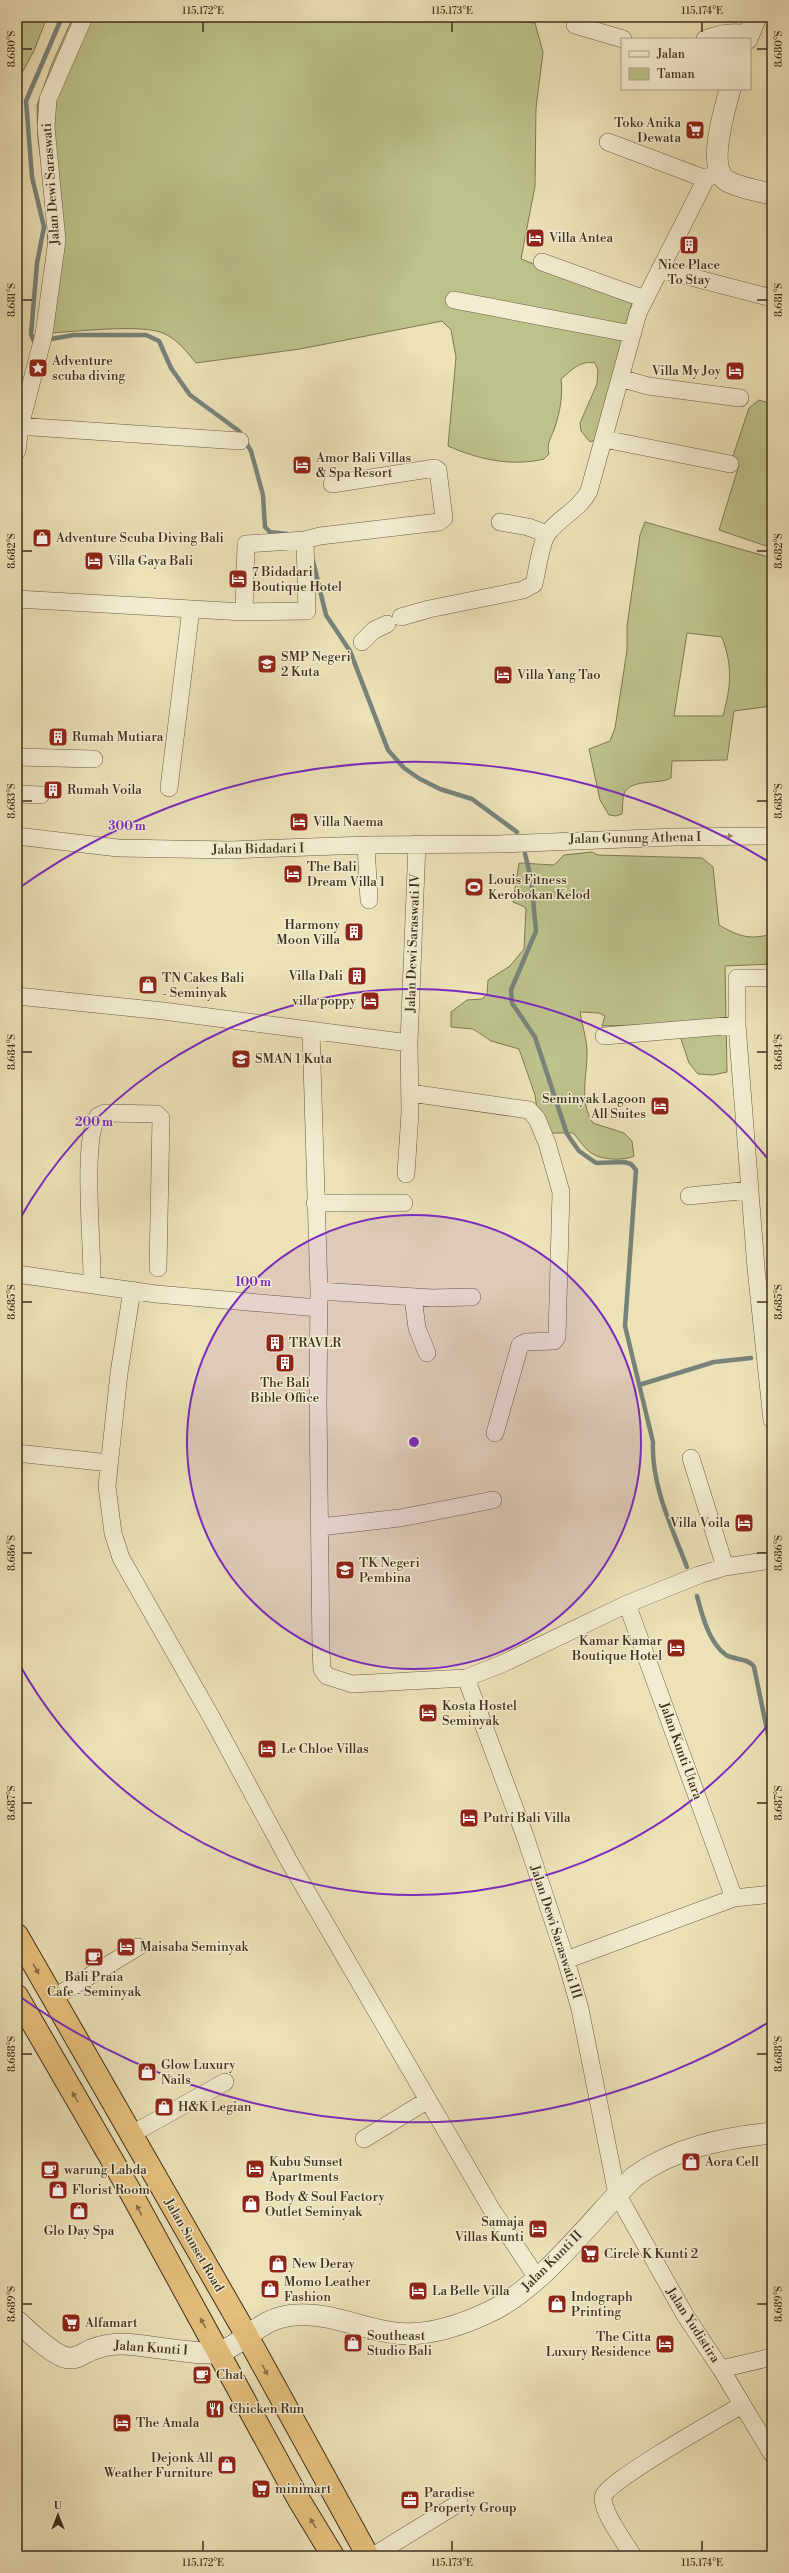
<svg xmlns="http://www.w3.org/2000/svg" width="789" height="2573" font-family="'Libre Bodoni',serif">
  <style>
    .green { fill: #bdc18a; stroke: #7e7854; fill-rule: evenodd }
    .lines { fill: none; stroke-linecap: round; stroke-linejoin: round }
    .stream { stroke: #77837a; stroke-width: 4.5 }
    .minor-casing { stroke: #6a5c44; stroke-width: 18 }
    .tertiary-casing { stroke: #6a5c44; stroke-width: 22 }
    .trunk-casing { stroke: #3f2f1e; stroke-width: 24 }
    .minor { stroke: #f3ecd0; stroke-width: 17 }
    .tertiary { stroke: #f3ecd0; stroke-width: 21 }
    .trunk { stroke: #e6c07c; stroke-width: 22 }
    .oneway { fill: #998e77 }
    .oneway2 { fill: #8a7048 }
    .ticks { fill: none; stroke: #3f2f1e; stroke-width: 1.5 }
    .ring { fill: none; stroke: #7b2cbf; stroke-width: 2 }
    .labels { text-anchor: middle; dominant-baseline: central; stroke-width: 3; stroke-linejoin: round; paint-order: stroke }
    .poi-label { font-size: 13px; fill: #3f2f1e; stroke: #f3ecd0; text-anchor: start }
    .street-label { font-size: 13px; fill: #3f2f1e; stroke: #f3ecd0 }
    .centre { fill: #7b2cbf; stroke: #f3ecd0; stroke-width: 2 }
    .ring-label { font-size: 12px; text-anchor: middle; font-weight: bold; fill: #7b2cbf; stroke: #f3ecd0; stroke-width: 3; stroke-linejoin: round; paint-order: stroke }
    .neatline { fill: none; stroke: #3f2f1e; stroke-width: 1.5 }
    .ticks-label { font-size: 10px; text-anchor: middle; fill: #3f2f1e }
  </style>
  <rect width="100%" height="100%" fill="#ece1b7"/>
  <filter id="stains"><feTurbulence type="fractalNoise" baseFrequency=".005" numOctaves="4"/><feColorMatrix values="0 0 0 0 .2 0 0 0 0 .09 0 0 0 0 .02 0 0 0 .5 -.17"/></filter>
  <radialGradient id="worn" r=".72"><stop offset=".6" stop-color="#630" stop-opacity="0"/><stop offset="1" stop-color="#630" stop-opacity=".3"/></radialGradient>
  <path class="green" d="M17,17H47L34,51L19,78L17,77Z
    M73,17H479L535,23L543,52L536,108L535,186L521,259L632,302L597,439L590,442L581,431L580,423L597,384L598,370L595,363C580,360 572,370 561,379C563,395 560,412 555,427C552,437 546,442 549,454L544,459C512,467 477,459 448,446L456,357L451,330L442,321L300,349L196,363C187,352 178,340 165,334C144,323 75,332 49,333L47,201L38,140L37,105L52,64Z
    M759,400L772,404V548L719,530L739,465L733,456L749,408Z
    M645,522L772,558V706L734,711L727,760L672,761L671,778C659,785 630,778 624,794C622,800 623,808 622,814L616,816L609,815L600,800L589,749L610,741L615,728L627,650V626L640,535ZM687,633L722,637C733,668 731,685 723,716H674Z
    M592,852L598,855L702,858L713,867L719,925C737,935 747,940 768,935L772,930V964L725,966L727,1072L713,1075L698,1074L689,1063L676,1024L602,1026L605,1016L599,1013L580,1012C582,1024 586,1037 587,1049C588,1074 578,1100 593,1123L624,1133L632,1141L634,1156C623,1161 603,1160 593,1154C585,1150 579,1139 573,1133H552L537,1109L535,1095L519,1049L491,1041L473,1029L451,1027V1012L467,1000L482,999L487,994L488,980L510,966L524,949L526,910L525,907L513,902L519,863L554,865L564,855Z"/>
  <g class="lines">
    <path class="stream" d="M38,340L34,341L31,334L37,263L44,227L32,177L26,101L62,17
      M45,340L74,335H146L159,341L171,368L190,395L239,431L251,451L263,495L265,527L270,532L287,534
      M313,561L326,615L350,651L388,750L404,768L420,779L440,789L472,799L517,832
      M525,854L531,878L536,931L511,990L512,1003L535,1037L567,1134L579,1151L596,1163L624,1162L631,1164L636,1170L625,1326L653,1442C651,1485 672,1528 687,1567
      M639,1385L714,1362L751,1358
      M697,1596C702,1615 709,1643 726,1655C734,1660 749,1658 754,1667L772,1754"/>
    <defs>
      <path id="minor" d="M575,25L623,39
        M705,39C721,33 732,31 749,34
        M608,142L706,179
        M542,262L645,299
        M660,269L772,298
        M454,300L632,334
        M620,378L648,386L740,398
        M17,426L240,441
        M604,439L730,464
        M17,451L20,426L44,334L57,240L46,127L48,99L84,17
        M500,522L528,527L547,534
        M17,599L244,612L307,611L305,540
        M244,612L246,544L305,540L320,536L439,522L444,518L438,470L435,468L332,484
        M401,617L429,609L523,590L534,584C537,572 541,541 548,533C560,517 579,510 589,491L638,313L706,179L720,170
        M362,642L374,630L387,624
        M17,757L94,759
        M169,788L191,609
        M17,794L41,795
        M17,836L118,848L230,850L366,845L499,844L675,837L772,836
        M366,845L369,900
        M772,978H737V1025L756,1268L772,1420
        M17,996L163,1011L409,1043
        M311,1031L319,1291L318,1403L321,1651L322,1669L327,1676L352,1684L466,1678L504,1663L627,1604L699,1575L725,1567L772,1560
        M604,1036L737,1025
        M410,1093L529,1110L537,1119L547,1143L561,1192L557,1337L554,1341L526,1342L520,1345L495,1433
        M406,1174L410,1113L409,1043L417,844
        M689,1196L750,1190
        M315,1203H404
        M17,1274L156,1294L318,1308
        M92,1283C93,1249 81,1139 98,1116L105,1113L157,1114L161,1118L158,1268
        M132,1290L119,1373L107,1486L113,1533L121,1558L213,1720L289,1861L492,2210L537,2278
        M319,1291L432,1298L472,1297
        M413,1297L417,1328L427,1353
        M17,1453L109,1463
        M691,1458L725,1567
        M320,1527L400,1518L493,1500
        M627,1604L734,1898
        M466,1678L525,1836L566,1960L580,2009L617,2194L685,2315L721,2369L772,2454
        M566,1960L734,1898L772,1894
        M53,1998L138,1947
        M132,2134L225,2082
        M364,2139L428,2100
        M721,2369L772,2357
        M373,2556L459,2503
        M633,2556C625,2542 602,2513 603,2497C604,2483 723,2416 742,2405"/>
      <path id="tertiary" d="M747,39L756,17
        M730,89C725,109 706,168 727,181C740,188 758,191 772,194
        M17,2321C28,2331 54,2356 68,2358C77,2359 84,2353 91,2350C101,2346 112,2344 122,2344C142,2344 207,2357 220,2352C250,2340 259,2318 295,2315C329,2312 362,2329 395,2333C427,2337 459,2326 487,2313C541,2289 592,2219 634,2177C674,2148 723,2138 772,2133"/>
      <path id="trunk" d="M17,1935L247,2336L368,2556
        M17,1996L130,2191L299,2500L333,2556"/>
    </defs>
    <use href="#minor" class="minor-casing"/>
    <use href="#tertiary" class="tertiary-casing"/>
    <use href="#trunk" class="trunk-casing"/>
    <use href="#minor" class="minor"/>
    <use href="#tertiary" class="tertiary"/>
    <use href="#trunk" class="trunk"/>
  </g>
  <defs><path id="oneway-solid" d="M-6-.8H1V-3.2L6.5 0L1 3.2V.8H-6Z"/></defs>
  <use class="oneway" href="#oneway-solid" transform="translate(727 836)"/>
  <g class="oneway2">
    <use href="#oneway-solid" transform="translate(36 1969) rotate(61)"/>
    <use href="#oneway-solid" transform="translate(75 2097) rotate(-120)"/>
    <use href="#oneway-solid" transform="translate(139 2210) rotate(-117)"/>
    <use href="#oneway-solid" transform="translate(203 2323) rotate(-119)"/>
    <use href="#oneway-solid" transform="translate(265 2370) rotate(62)"/>
    <use href="#oneway-solid" transform="translate(313 2523) rotate(-121)"/>
  </g>
  <path class="ticks" d="M203,22V32M452,22V32M702,22V32M22,49H32M757,49H767M22,300H32M757,300H767M22,551H32M757,551H767M22,801H32M757,801H767M22,1052H32M757,1052H767M22,1302H32M757,1302H767M22,1553H32M757,1553H767M22,1803H32M757,1803H767M22,2054H32M757,2054H767M22,2304H32M757,2304H767M203,2541V2551M452,2541V2551M702,2541V2551"/>
  <circle cx="414" cy="1442" r="227" fill="#7b2cbf" fill-opacity=".12"/>
  <g class="ring">
    <circle cx="414" cy="1442" r="227"/>
    <path d="M771 1721A453 453 0 0 1 18 1662M18 1222A453 453 0 0 1 771 1163"/>
    <path d="M769 2022A680 680 0 0 1 19 1996M19 888A680 680 0 0 1 769 862"/>
  </g>
  <defs>
    <symbol id="supermarket-square" viewBox="-11 -11 22 22"><rect x="-9" y="-9" width="18" height="18" rx="4" fill="#8f2418" stroke="#f3ecd0"/><path d="M-6-5.5h2.5l.6 2H6L4.5 2H-2.5L-4.4-4H-6ZM-1.5 3.2a1.3 1.3 0 1 0 .1 0ZM3 3.2a1.3 1.3 0 1 0 .1 0Z" fill="#fff"/></symbol>
    <symbol id="hotel-square" viewBox="-11 -11 22 22"><rect x="-9" y="-9" width="18" height="18" rx="4" fill="#8f2418" stroke="#f3ecd0"/><path d="M-6-4.5h1.5V1H6V5H4.5V3h-9V5H-6ZM-4 0a1.8 1.8 0 1 1 3.6 0ZM.5 0V-2.5h3Q6-2.5 6 0Z" fill="#fff"/></symbol>
    <symbol id="building-square" viewBox="-11 -11 22 22"><rect x="-9" y="-9" width="18" height="18" rx="4" fill="#8f2418" stroke="#f3ecd0"/><path d="M-4-6H4V6H1V3H-1V6H-4ZM-2.5-4.3h1.7v1.8h-1.7ZM.8-4.3h1.7v1.8H.8ZM-2.5-1h1.7V.8h-1.7ZM.8-1h1.7V.8H.8Z" fill="#fff"/></symbol>
    <symbol id="sight-square" viewBox="-11 -11 22 22"><rect x="-9" y="-9" width="18" height="18" rx="4" fill="#8f2418" stroke="#f3ecd0"/><path d="M0-6L1.8-2.2L6-1.7L2.9 1.2L3.7 5.4L0 3.3L-3.7 5.4L-2.9 1.2L-6-1.7L-1.8-2.2Z" fill="#fff"/></symbol>
    <symbol id="shop-square" viewBox="-11 -11 22 22"><rect x="-9" y="-9" width="18" height="18" rx="4" fill="#8f2418" stroke="#f3ecd0"/><path d="M-5-2.5h2.3a2.7 3.5 0 0 1 5.4 0H5L5.5 6h-11ZM-1.5-2.5h3a1.5 2.3 0 0 0-3 0Z" fill="#fff"/></symbol>
    <symbol id="school-square" viewBox="-11 -11 22 22"><rect x="-9" y="-9" width="18" height="18" rx="4" fill="#8f2418" stroke="#f3ecd0"/><path d="M0-5L7-2L0 1L-7-2ZM-4 1L0 2.5L4 1V4Q0 6-4 4Z" fill="#fff"/></symbol>
    <symbol id="stadium-square" viewBox="-11 -11 22 22"><rect x="-9" y="-9" width="18" height="18" rx="4" fill="#8f2418" stroke="#f3ecd0"/><path d="M0-5a6.5 5 0 1 0 0 10a6.5 5 0 1 0 0-10ZM-3.5-1.8h7v3.6h-7Z" fill="#fff"/></symbol>
    <symbol id="cafe-square" viewBox="-11 -11 22 22"><rect x="-9" y="-9" width="18" height="18" rx="4" fill="#8f2418" stroke="#f3ecd0"/><path d="M-5.5-4.5H6V0H3Q3 3.5 0 3.5H-2.5Q-5.5 3.5-5.5 0ZM3-3.2v2h1.7v-2ZM-6 4.5H4V6H-6Z" fill="#fff"/></symbol>
    <symbol id="restaurant-square" viewBox="-11 -11 22 22"><rect x="-9" y="-9" width="18" height="18" rx="4" fill="#8f2418" stroke="#f3ecd0"/><path d="M-5-6h1v4h1v-4h1v4h1v-4h1v5L-1.5 .5V6h-2V.5L-5-1ZM5-6V6H3V1.5H1.5Q1.5-4 5-6Z" fill="#fff"/></symbol>
    <symbol id="office-square" viewBox="-11 -11 22 22"><rect x="-9" y="-9" width="18" height="18" rx="4" fill="#8f2418" stroke="#f3ecd0"/><path d="M-6-3h4V-5.5h4V-3h4V5H-6ZM-1-4.5V-3h2v-1.5ZM-6 0V1H6V0Z" fill="#fff"/></symbol>
  </defs>
  <g fill-rule="evenodd">
    <use href="#supermarket-square" x="684" y="119" width="22" height="22"/>
    <use href="#hotel-square" x="524" y="227" width="22" height="22"/>
    <use href="#building-square" x="678" y="234" width="22" height="22"/>
    <use href="#sight-square" x="27" y="357" width="22" height="22"/>
    <use href="#hotel-square" x="724" y="360" width="22" height="22"/>
    <use href="#hotel-square" x="291" y="454" width="22" height="22"/>
    <use href="#shop-square" x="31" y="527" width="22" height="22"/>
    <use href="#hotel-square" x="83" y="550" width="22" height="22"/>
    <use href="#hotel-square" x="227" y="568" width="22" height="22"/>
    <use href="#school-square" x="256" y="653" width="22" height="22"/>
    <use href="#hotel-square" x="492" y="664" width="22" height="22"/>
    <use href="#building-square" x="47" y="726" width="22" height="22"/>
    <use href="#building-square" x="42" y="779" width="22" height="22"/>
    <use href="#hotel-square" x="288" y="811" width="22" height="22"/>
    <use href="#hotel-square" x="282" y="863" width="22" height="22"/>
    <use href="#stadium-square" x="463" y="876" width="22" height="22"/>
    <use href="#building-square" x="343" y="921" width="22" height="22"/>
    <use href="#building-square" x="346" y="965" width="22" height="22"/>
    <use href="#shop-square" x="137" y="974" width="22" height="22"/>
    <use href="#hotel-square" x="359" y="990" width="22" height="22"/>
    <use href="#school-square" x="230" y="1048" width="22" height="22"/>
    <use href="#hotel-square" x="649" y="1095" width="22" height="22"/>
    <use href="#building-square" x="264" y="1332" width="22" height="22"/>
    <use href="#building-square" x="274" y="1352" width="22" height="22"/>
    <use href="#hotel-square" x="733" y="1512" width="22" height="22"/>
    <use href="#school-square" x="334" y="1559" width="22" height="22"/>
    <use href="#hotel-square" x="665" y="1637" width="22" height="22"/>
    <use href="#hotel-square" x="417" y="1702" width="22" height="22"/>
    <use href="#hotel-square" x="256" y="1738" width="22" height="22"/>
    <use href="#hotel-square" x="458" y="1807" width="22" height="22"/>
    <use href="#hotel-square" x="115" y="1936" width="22" height="22"/>
    <use href="#cafe-square" x="83" y="1946" width="22" height="22"/>
    <use href="#shop-square" x="136" y="2061" width="22" height="22"/>
    <use href="#shop-square" x="153" y="2096" width="22" height="22"/>
    <use href="#shop-square" x="680" y="2151" width="22" height="22"/>
    <use href="#hotel-square" x="244" y="2158" width="22" height="22"/>
    <use href="#cafe-square" x="39" y="2159" width="22" height="22"/>
    <use href="#shop-square" x="47" y="2179" width="22" height="22"/>
    <use href="#shop-square" x="240" y="2193" width="22" height="22"/>
    <use href="#shop-square" x="68" y="2200" width="22" height="22"/>
    <use href="#hotel-square" x="527" y="2218" width="22" height="22"/>
    <use href="#supermarket-square" x="579" y="2243" width="22" height="22"/>
    <use href="#shop-square" x="267" y="2253" width="22" height="22"/>
    <use href="#shop-square" x="259" y="2278" width="22" height="22"/>
    <use href="#hotel-square" x="407" y="2280" width="22" height="22"/>
    <use href="#shop-square" x="546" y="2293" width="22" height="22"/>
    <use href="#supermarket-square" x="60" y="2312" width="22" height="22"/>
    <use href="#shop-square" x="342" y="2332" width="22" height="22"/>
    <use href="#hotel-square" x="654" y="2333" width="22" height="22"/>
    <use href="#cafe-square" x="191" y="2364" width="22" height="22"/>
    <use href="#restaurant-square" x="204" y="2398" width="22" height="22"/>
    <use href="#hotel-square" x="111" y="2412" width="22" height="22"/>
    <use href="#shop-square" x="216" y="2454" width="22" height="22"/>
    <use href="#supermarket-square" x="250" y="2478" width="22" height="22"/>
    <use href="#office-square" x="399" y="2489" width="22" height="22"/>
  </g>
  <g class="labels">
    <g class="poi-label">
      <text x="681" y="123" text-anchor="end">Toko Anika<tspan x="681" dy="15">Dewata</tspan></text>
      <text x="549" y="238">Villa Antea</text>
      <text x="689" y="265" text-anchor="middle">Nice Place<tspan x="689" dy="15">To Stay</tspan></text>
      <text x="52" y="361">Adventure<tspan x="52" dy="15">scuba diving</tspan></text>
      <text x="721" y="371" text-anchor="end">Villa My Joy</text>
      <text x="316" y="458">Amor Bali Villas<tspan x="316" dy="15">&amp; Spa Resort</tspan></text>
      <text x="56" y="538">Adventure Scuba Diving Bali</text>
      <text x="108" y="561">Villa Gaya Bali</text>
      <text x="252" y="572">7 Bidadari<tspan x="252" dy="15">Boutique Hotel</tspan></text>
      <text x="281" y="657">SMP Negeri<tspan x="281" dy="15">2 Kuta</tspan></text>
      <text x="517" y="675">Villa Yang Tao</text>
      <text x="72" y="737">Rumah Mutiara</text>
      <text x="67" y="790">Rumah Voila</text>
      <text x="313" y="822">Villa Naema</text>
      <text x="307" y="867">The Bali<tspan x="307" dy="15">Dream Villa 1</tspan></text>
      <text x="488" y="880">Louis Fitness<tspan x="488" dy="15">Kerobokan Kelod</tspan></text>
      <text x="340" y="925" text-anchor="end">Harmony<tspan x="340" dy="15">Moon Villa</tspan></text>
      <text x="343" y="976" text-anchor="end">Villa Dali</text>
      <text x="162" y="978">TN Cakes Bali<tspan x="162" dy="15">- Seminyak</tspan></text>
      <text x="356" y="1001" text-anchor="end">villa poppy</text>
      <text x="255" y="1059">SMAN 1 Kuta</text>
      <text x="646" y="1099" text-anchor="end">Seminyak Lagoon<tspan x="646" dy="15">All Suites</tspan></text>
      <text x="289" y="1343">TRAVLR</text>
      <text x="285" y="1383" text-anchor="middle">The Bali<tspan x="285" dy="15">Bible Office</tspan></text>
      <text x="730" y="1523" text-anchor="end">Villa Voila</text>
      <text x="359" y="1563">TK Negeri<tspan x="359" dy="15">Pembina</tspan></text>
      <text x="662" y="1641" text-anchor="end">Kamar Kamar<tspan x="662" dy="15">Boutique Hotel</tspan></text>
      <text x="442" y="1706">Kosta Hostel<tspan x="442" dy="15">Seminyak</tspan></text>
      <text x="281" y="1749">Le Chloe Villas</text>
      <text x="483" y="1818">Putri Bali Villa</text>
      <text x="140" y="1947">Maisaba Seminyak</text>
      <text x="94" y="1977" text-anchor="middle">Bali Praia<tspan x="94" dy="15">Cafe - Seminyak</tspan></text>
      <text x="161" y="2065">Glow Luxury<tspan x="161" dy="15">Nails</tspan></text>
      <text x="178" y="2107">H&amp;K Legian</text>
      <text x="269" y="2162">Kubu Sunset<tspan x="269" dy="15">Apartments</tspan></text>
      <text x="705" y="2162">Aora Cell</text>
      <text x="64" y="2170">warung Labda</text>
      <text x="72" y="2190">Florist Room</text>
      <text x="265" y="2197">Body &amp; Soul Factory<tspan x="265" dy="15">Outlet Seminyak</tspan></text>
      <text x="524" y="2222" text-anchor="end">Samaja<tspan x="524" dy="15">Villas Kunti</tspan></text>
      <text x="79" y="2231" text-anchor="middle">Glo Day Spa</text>
      <text x="604" y="2254">Circle K Kunti 2</text>
      <text x="292" y="2264">New Deray</text>
      <text x="284" y="2282">Momo Leather<tspan x="284" dy="15">Fashion</tspan></text>
      <text x="432" y="2291">La Belle Villa</text>
      <text x="571" y="2297">Indograph<tspan x="571" dy="15">Printing</tspan></text>
      <text x="85" y="2323">Alfamart</text>
      <text x="367" y="2336">Southeast<tspan x="367" dy="15">Studio Bali</tspan></text>
      <text x="651" y="2337" text-anchor="end">The Citta<tspan x="651" dy="15">Luxury Residence</tspan></text>
      <text x="216" y="2375">Chat</text>
      <text x="229" y="2409">Chicken Run</text>
      <text x="136" y="2423">The Amala</text>
      <text x="213" y="2458" text-anchor="end">Dejonk All<tspan x="213" dy="15">Weather Furniture</tspan></text>
      <text x="275" y="2489">minimart</text>
      <text x="424" y="2493">Paradise<tspan x="424" dy="15">Property Group</tspan></text>
    </g>
    <g class="street-label">
      <text transform="translate(51 184) rotate(-94)">Jalan Dewi Saraswati</text>
      <text transform="translate(635 838) rotate(-1)">Jalan Gunung Athena I</text>
      <text transform="translate(258 849) rotate(-1)">Jalan Bidadari I</text>
      <text transform="translate(413 943) rotate(-88)">Jalan Dewi Saraswati IV</text>
      <text transform="translate(681 1751) rotate(70)">Jalan Kunti Utara</text>
      <text transform="translate(556 1932) rotate(72)">Jalan Dewi Saraswati III</text>
      <text transform="translate(194 2245) rotate(60)">Jalan Sunset Road</text>
      <text transform="translate(552 2261) rotate(-45)">Jalan Kunti II</text>
      <text transform="translate(693 2325) rotate(57)">Jalan Yudistira</text>
      <text transform="translate(151 2348) rotate(4)">Jalan Kunti I</text>
    </g>
  </g>
  <circle cx="414" cy="1442" r="6" class="centre"/>
  <g class="ring-label">
    <text x="127" y="830">300 m</text>
    <text x="94" y="1126">200 m</text>
    <text x="253" y="1286">100 m</text>
  </g>
  <rect width="789" height="2573" fill="none" stroke="#ece1b7" stroke-width="44"/>
  <rect x="621" y="38" width="130" height="52" fill="#f3ecd0" stroke="#aba089"/>
  <rect x="629" y="51" width="20" height="6" fill="#f3ecd0" stroke="#aba089"/>
  <text x="657" y="58" font-size="12" fill="#3f2f1e">Jalan</text>
  <rect x="629" y="68" width="20" height="12" fill="#bdc18a" stroke="#aba089"/>
  <text x="657" y="78" font-size="12" fill="#3f2f1e">Taman</text>
  <g transform="translate(58 2515)" stroke="#f3ecd0" stroke-width="3" paint-order="stroke">
  <path d="M0-3L7 15L0 10L-7 15Z" fill="#3f2f1e"/>
  <text y="-6" font-size="11" font-weight="bold" text-anchor="middle" fill="#3f2f1e">U</text>
  </g>
  <rect x="22" y="22" width="745" height="2529" class="neatline"/>
  <g class="ticks-label">
    <text x="203" y="14">115.172°E</text>
    <text x="452" y="14">115.173°E</text>
    <text x="702" y="14">115.174°E</text>
    <text transform="translate(11 49) rotate(-90)" y="4">8.680°S</text>
    <text transform="translate(778 49) rotate(-90)" y="4">8.680°S</text>
    <text transform="translate(11 300) rotate(-90)" y="4">8.681°S</text>
    <text transform="translate(778 300) rotate(-90)" y="4">8.681°S</text>
    <text transform="translate(11 551) rotate(-90)" y="4">8.682°S</text>
    <text transform="translate(778 551) rotate(-90)" y="4">8.682°S</text>
    <text transform="translate(11 801) rotate(-90)" y="4">8.683°S</text>
    <text transform="translate(778 801) rotate(-90)" y="4">8.683°S</text>
    <text transform="translate(11 1052) rotate(-90)" y="4">8.684°S</text>
    <text transform="translate(778 1052) rotate(-90)" y="4">8.684°S</text>
    <text transform="translate(11 1302) rotate(-90)" y="4">8.685°S</text>
    <text transform="translate(778 1302) rotate(-90)" y="4">8.685°S</text>
    <text transform="translate(11 1553) rotate(-90)" y="4">8.686°S</text>
    <text transform="translate(778 1553) rotate(-90)" y="4">8.686°S</text>
    <text transform="translate(11 1803) rotate(-90)" y="4">8.687°S</text>
    <text transform="translate(778 1803) rotate(-90)" y="4">8.687°S</text>
    <text transform="translate(11 2054) rotate(-90)" y="4">8.688°S</text>
    <text transform="translate(778 2054) rotate(-90)" y="4">8.688°S</text>
    <text transform="translate(11 2304) rotate(-90)" y="4">8.689°S</text>
    <text transform="translate(778 2304) rotate(-90)" y="4">8.689°S</text>
    <text x="203" y="2566">115.172°E</text>
    <text x="452" y="2566">115.173°E</text>
    <text x="702" y="2566">115.174°E</text>
  </g>
  <rect width="100%" height="100%" filter="url(#stains)"/>
  <rect width="100%" height="100%" fill="url(#worn)"/>
</svg>
